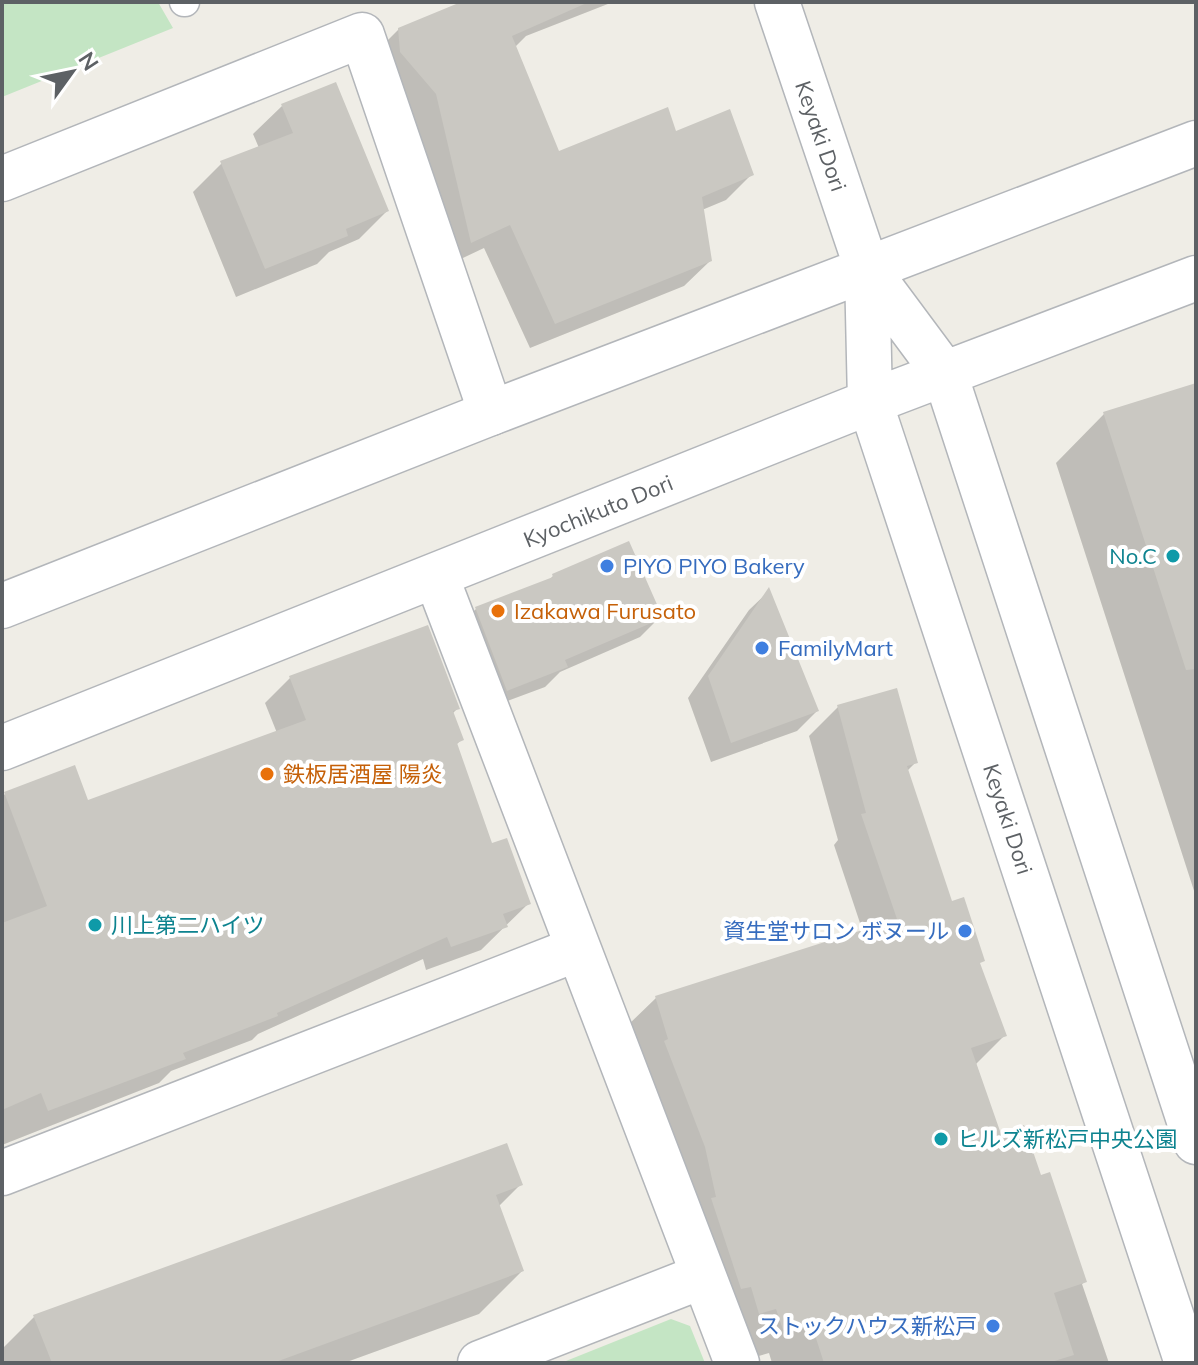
<svg xmlns="http://www.w3.org/2000/svg" width="1198" height="1365" font-family="Mulish,'Noto Sans JP',sans-serif">
  <style>
    .green { fill: #c4e5c4 }
    .shadow { fill: #0003 }
    .building { fill: #cac8c2 }
    .lines { fill: none; stroke-linecap: round; stroke-linejoin: round }
    .service-casing { stroke: #b3b6ba; stroke-width: 31 }
    .minor-casing { stroke: #b3b6ba; stroke-width: 47 }
    .tertiary-casing { stroke: #b3b6ba; stroke-width: 47 }
    .service { stroke: #fff; stroke-width: 28 }
    .minor { stroke: #fff; stroke-width: 44 }
    .tertiary { stroke: #fff; stroke-width: 44 }
    .culture-dot { fill: #0f9aa8; stroke: #fff; stroke-width: 3 }
    .shop-dot { fill: #3f7fe0; stroke: #fff; stroke-width: 3 }
    .food-dot { fill: #e8710a; stroke: #fff; stroke-width: 3 }
    .labels { text-anchor: middle; dominant-baseline: central; stroke-width: 8; stroke-linejoin: round; paint-order: stroke }
    .street-label { font-size: 22px; fill: #5d6165; stroke: #fff }
    .culture-label { font-size: 22px; fill: #0d838f; stroke: #fff; text-anchor: start }
    .shop-label { font-size: 22px; fill: #366cbe; stroke: #fff; text-anchor: start }
    .food-label { font-size: 22px; fill: #c56008; stroke: #fff; text-anchor: start }
  </style>
  <rect width="100%" height="100%" fill="#efede6"/>
  <path class="green" d="M2,2H158L173,28L2,97Z
    M671,1319L690,1326L705,1363H561Z"/>
  <path class="shadow" d="M466,2H613L526,36L514,48L557,153L675,134L752,174L726,200L702,210L710,261L684,286L530,348L484,248L446,266L373,55L399,29Z
    M282,106L387,211L359,239L329,252L317,264L236,297L193,192L222,163L259,148L253,134Z
    M1196,385V897L1056,463L1104,414Z
    M553,576L660,617L640,637L560,672L545,687L486,709L456,629L476,609L547,582Z
    M769,591L817,711L797,731L711,762L688,698L749,610Z
    M427,627L458,708L452,714L461,740L455,746L491,846L528,904L481,950L426,970L423,959L258,1034L252,1040L171,1071L159,1083L2,1145V797L5,794L87,803L277,733L265,703L290,678Z
    M838,707L916,762L907,771L950,904L979,964L1005,1035L976,1064L1000,1137L1039,1178L1085,1282L1082,1284L1109,1363H772L769,1353L755,1357L627,1026L656,998L863,932L834,845L838,840L809,736Z
    M520,1185L498,1207L522,1271L479,1314L344,1363H2V1349L34,1317Z"/>
  <path class="building" d="M461,2H589L512,36L559,151L668,107L676,131L730,109L754,175L702,197L712,261L555,324L510,225L471,243L436,94L400,52L398,28Z
    M336,82L389,211L346,229L348,236L265,269L220,161L293,133L281,104Z
    M1196,383V669L1186,670L1103,412Z
    M629,541L663,618L565,660L568,667L507,691L475,607L553,577L552,574Z
    M769,587L819,711L731,743L708,676Z
    M428,625L460,709L453,711L464,740L457,743L492,843L507,838L531,904L503,914L508,927L451,947L447,937L277,1013L278,1016L183,1053L186,1059L48,1111L41,1093L2,1110V923L47,906L4,792L75,765L88,800L306,720L289,676Z
    M897,688L918,763L907,766L952,901L964,897L985,961L980,963L1007,1036L971,1048L1001,1134L1024,1125L1041,1175L1050,1172L1087,1282L1054,1293L1074,1355L1048,1363H824L813,1329L810,1330L808,1322L783,1330L776,1309L759,1314L751,1287L741,1289L711,1198L716,1197L705,1147L664,1041L668,1039L655,996L897,919L861,814L866,813L837,705Z
    M507,1143L523,1185L496,1195L524,1271L273,1363H52L33,1315Z"/>
  <g class="lines">
    <defs>
      <path id="service" d="M184,2H185"/>
      <path id="minor" d="M2,179L362,35L491,413
        M436,576L737,1363
        M2,1173L577,949
        M480,1363L703,1276"/>
      <path id="tertiary" d="M777,2L867,269L945,374L1196,1142
        M867,269L870,402L1187,1363
        M2,606L491,413L1196,143
        M2,748L870,402L1196,278"/>
    </defs>
    <use href="#service" class="service-casing"/>
    <use href="#minor" class="minor-casing"/>
    <use href="#tertiary" class="tertiary-casing"/>
    <use href="#service" class="service"/>
    <use href="#minor" class="minor"/>
    <use href="#tertiary" class="tertiary"/>
  </g>
  <g class="culture-dot">
    <circle cx="1173" cy="556" r="8"/>
    <circle cx="95" cy="925" r="8"/>
    <circle cx="941" cy="1139" r="8"/>
  </g>
  <g class="shop-dot">
    <circle cx="607" cy="566" r="8"/>
    <circle cx="762" cy="648" r="8"/>
    <circle cx="965" cy="931" r="8"/>
    <circle cx="993" cy="1326" r="8"/>
  </g>
  <g class="food-dot">
    <circle cx="498" cy="611" r="8"/>
    <circle cx="267" cy="774" r="8"/>
  </g>
  <g class="labels">
    <g class="street-label">
      <text transform="translate(821 136) rotate(71)">Keyaki Dori</text>
      <text transform="translate(598 511) rotate(-22)">Kyochikuto Dori</text>
      <text transform="translate(1008 819) rotate(72)">Keyaki Dori</text>
    </g>
    <g class="culture-label">
      <text x="1157" y="556" text-anchor="end">No.C</text>
      <text x="111" y="925">川上第二ハイツ</text>
      <text x="957" y="1139">ヒルズ新松戸中央公園</text>
    </g>
    <g class="shop-label">
      <text x="623" y="566">PIYO PIYO Bakery</text>
      <text x="778" y="648">FamilyMart</text>
      <text x="949" y="931" text-anchor="end">資生堂サロン ボヌール</text>
      <text x="977" y="1326" text-anchor="end">ストックハウス新松戸</text>
    </g>
    <g class="food-label">
      <text x="514" y="611">Izakawa Furusato</text>
      <text x="283" y="774">鉄板居酒屋 陽炎</text>
    </g>
  </g>
  <rect width="1198" height="1365" fill="none" stroke="#5d6165" stroke-width="8"/>
  <g transform="translate(72 72) rotate(57)" stroke="#ffffff" stroke-width="6" paint-order="stroke">
  <path d="M0-6L14 30L0 20L-14 30Z" fill="#5d6165"/>
  <text y="-12" font-size="22" font-weight="bold" text-anchor="middle" fill="#5d6165">N</text>
  </g>
</svg>
